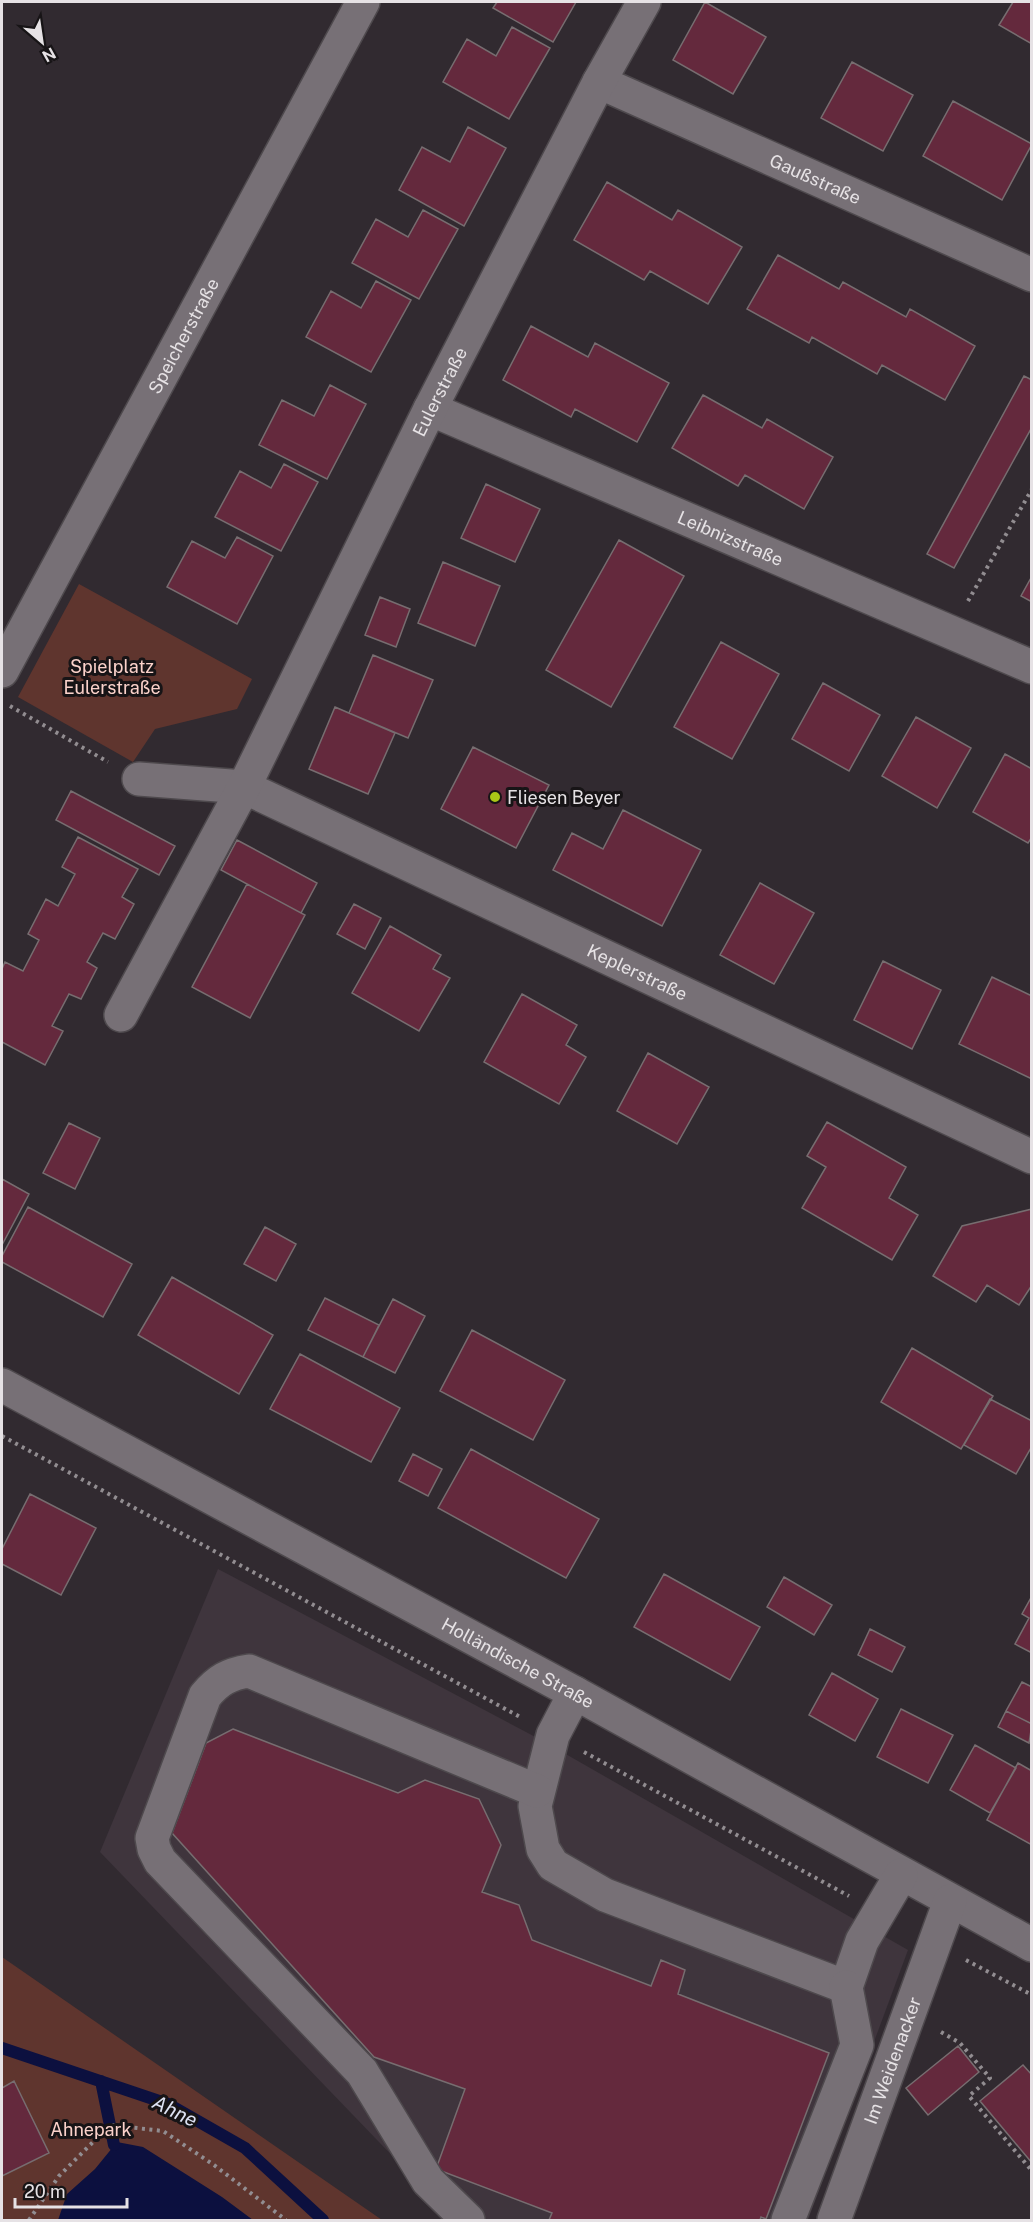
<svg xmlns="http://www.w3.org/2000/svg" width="1033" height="2222" font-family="'Public Sans',sans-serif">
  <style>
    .built { fill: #3f353d }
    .green { fill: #5f352e }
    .water { fill: #0c103f }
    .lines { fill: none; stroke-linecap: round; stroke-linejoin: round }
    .stream { stroke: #0c103f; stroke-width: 12 }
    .building { fill: #64293d; stroke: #776d70; stroke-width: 1.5 }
    .minor-casing { stroke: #4e494d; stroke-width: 36 }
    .path { stroke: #928d91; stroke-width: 4; stroke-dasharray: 3 4.5; stroke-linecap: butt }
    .minor { stroke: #777076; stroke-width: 33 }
    .poi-dot { fill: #aac717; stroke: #171416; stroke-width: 2 }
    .labels { text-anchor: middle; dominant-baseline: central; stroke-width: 6; stroke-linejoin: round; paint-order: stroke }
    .street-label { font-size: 18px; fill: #e6e2e5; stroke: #171416 }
    .park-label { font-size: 18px; fill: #fbd2ca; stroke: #171416 }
    .poi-label { font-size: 18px; fill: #e6e2e5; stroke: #171416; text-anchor: start }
    .water-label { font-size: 20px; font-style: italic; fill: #dde2f3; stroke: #171416 }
  </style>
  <rect width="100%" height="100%" fill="#312a30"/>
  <path class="built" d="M218,1569L543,1741L908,1950L808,2220H454L100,1852Z"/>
  <path class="green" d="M79,584L252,679L237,709L155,729L133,762L18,697Z
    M2,1957L382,2220H2Z"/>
  <path class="water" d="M117,2142L143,2147L222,2197L253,2220H58L67,2194L95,2169Z"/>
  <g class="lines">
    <path class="stream" d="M2,2048L168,2104L245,2148L323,2220
      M101,2081L114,2145"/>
  </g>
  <path class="building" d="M497,2H576L553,42L493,8Z
    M705,2L766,37L733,94L673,60Z
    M1013,2H1032V44L999,25Z
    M512,27L550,48L509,119L443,82L467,39L496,56Z
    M852,62L913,95L883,151L821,118Z
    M953,101L1032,144L1002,200L923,156Z
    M468,127L506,148L464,226L399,190L422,147L450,162Z
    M607,182L672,220L678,210L742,247L708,304L650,271L644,280L574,240Z
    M423,210L458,229L419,299L352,263L376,219L408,237Z
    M778,255L839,289L843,282L906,317L910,309L975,346L945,400L882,365L877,374L812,337L809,343L747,309Z
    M376,281L411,300L371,372L306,337L331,291L361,308Z
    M531,326L588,357L595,343L669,383L637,442L575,409L571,417L503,380Z
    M1024,376L1032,380V427L954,568L927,554Z
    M330,385L366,404L327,479L259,445L282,400L314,416Z
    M703,395L762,428L767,419L833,457L804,509L745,475L738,486L672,448Z
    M284,464L318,482L281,551L215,517L240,471L271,488Z
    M486,484L540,509L515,562L461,538Z
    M237,537L273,556L237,624L167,587L192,541L225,558Z
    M619,540L684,576L611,707L546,670Z
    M443,562L500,586L475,646L418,623Z
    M1032,576V602L1021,596Z
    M380,597L410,609L396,647L365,635Z
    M721,642L779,674L732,759L674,727Z
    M373,655L433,680L408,738L349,713Z
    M823,683L880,715L849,771L792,739Z
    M335,707L395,733L368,794L309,769Z
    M916,717L971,748L937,808L882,776Z
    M473,747L549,785L516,848L441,809Z
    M1005,754L1032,769V837L1028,843L973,812Z
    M71,791L175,846L159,875L56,820Z
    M623,810L701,850L662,926L553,870L572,833L603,849Z
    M78,837L138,869L122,897L134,904L115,939L103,933L87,962L97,968L81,999L69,994L52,1026L63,1031L45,1065L2,1042V969L5,962L23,971L39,940L28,934L46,899L58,906L75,874L62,867Z
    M237,840L317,883L301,913L221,870Z
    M760,883L814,913L774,984L720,955Z
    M247,884L305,915L250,1018L192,987Z
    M354,904L381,918L365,949L337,934Z
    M390,926L441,955L433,969L450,978L419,1031L352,993Z
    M883,961L941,990L912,1049L854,1020Z
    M992,977L1032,996V1079L959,1044Z
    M522,994L577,1025L566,1045L586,1057L559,1104L484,1062Z
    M648,1053L709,1087L677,1144L617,1111Z
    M827,1122L906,1167L889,1198L918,1215L892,1260L802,1208L826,1167L807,1156Z
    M69,1123L100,1138L75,1189L43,1173Z
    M2,1179L29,1194L2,1245Z
    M28,1207L132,1264L103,1317L2,1262V1256Z
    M1032,1209V1285L1019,1305L987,1285L976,1302L933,1276L962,1226Z
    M265,1227L296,1244L276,1281L244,1264Z
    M172,1277L273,1335L239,1394L138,1335Z
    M325,1298L379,1325L363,1357L308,1330Z
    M393,1299L425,1316L395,1373L363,1357Z
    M472,1330L565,1380L533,1440L440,1391Z
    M912,1348L993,1396L961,1449L881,1402Z
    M300,1354L400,1408L371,1462L270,1409Z
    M990,1399L1032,1421V1446L1016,1474L964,1445Z
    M471,1449L599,1519L566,1578L438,1508Z
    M413,1454L442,1469L428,1496L399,1481Z
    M30,1494L96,1528L61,1595L2,1564V1549Z
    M664,1574L760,1627L730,1680L634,1627Z
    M784,1577L832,1605L814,1635L767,1607Z
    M1032,1596V1653L1015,1644L1029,1618L1022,1614Z
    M870,1629L905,1647L892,1672L858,1655Z
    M832,1673L878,1699L855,1741L809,1715Z
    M1022,1682L1032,1687V1724L1006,1711Z
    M901,1709L953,1735L928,1783L877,1757Z
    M1006,1711L1032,1724L1029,1743L998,1727Z
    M233,1729L398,1793L425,1780L479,1799L501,1845L482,1892L519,1905L532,1940L651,1986L661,1960L685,1970L678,1994L829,2053L766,2219L761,2217L760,2220H549L552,2213L436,2169L465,2089L374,2057L172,1833L206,1743Z
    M975,1745L1016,1768L990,1813L950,1790Z
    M1018,1763L1032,1771V1845L987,1820Z
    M958,2046L979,2072L928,2115L906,2088Z
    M1023,2065L1032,2075V2163L980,2101Z
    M14,2081L49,2153L2,2176V2088Z"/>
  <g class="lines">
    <defs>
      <g id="minor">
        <path id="s1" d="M599,82L1032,275"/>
        <path id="s2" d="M430,409L1032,667"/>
        <path id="s3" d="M2,671L363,2"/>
        <path id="s4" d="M139,779L244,787L1032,1157"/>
        <path id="s5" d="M121,1015L244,787L430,409L599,82L644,2"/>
        <path id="s6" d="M2,1385L575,1693L1032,1945"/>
        <path d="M575,1693L553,1735L535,1806L543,1849L553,1865L605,1895L846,1987L862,1941L901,1875"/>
        <path d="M468,2220L428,2181L362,2072L160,1861L154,1849L152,1838L205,1696C218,1680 229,1674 249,1671L537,1791"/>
        <path d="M788,2220L857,2045L846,1987"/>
        <path id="s7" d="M834,2220L950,1901"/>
      </g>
    </defs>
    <use href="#minor" class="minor-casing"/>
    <path class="path" d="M968,601L1032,489
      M10,706L108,762
      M2,1436L522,1718
      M584,1752L849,1896
      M966,1960L1032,1995
      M941,2032L960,2043L990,2078L969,2096L1032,2171
      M29,2220L59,2176L110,2125L163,2131L214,2165L286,2220"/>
    <use href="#minor" class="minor"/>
  </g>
  <circle class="poi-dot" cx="495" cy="797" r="6"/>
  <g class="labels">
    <g class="street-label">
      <text stroke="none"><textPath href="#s1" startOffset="237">Gaußstraße</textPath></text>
      <text stroke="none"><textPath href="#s3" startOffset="381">Speicherstraße</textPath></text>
      <text stroke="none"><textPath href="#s5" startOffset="700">Eulerstraße</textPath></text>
      <text stroke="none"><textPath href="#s2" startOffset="327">Leibnizstraße</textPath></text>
      <text stroke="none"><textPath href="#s4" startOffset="540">Keplerstraße</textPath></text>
      <text stroke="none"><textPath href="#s6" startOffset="586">Holländische Straße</textPath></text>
      <text stroke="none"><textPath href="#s7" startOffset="170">Im Weidenacker</textPath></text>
    </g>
    <g class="park-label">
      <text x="112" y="666">Spielplatz<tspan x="112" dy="21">Eulerstraße</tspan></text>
      <text x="91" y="2129">Ahnepark</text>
    </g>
    <g class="poi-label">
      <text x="507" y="797">Fliesen Beyer</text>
    </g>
    <g class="water-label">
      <text transform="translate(175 2111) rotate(26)">Ahne</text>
    </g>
  </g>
  <rect width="1033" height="2222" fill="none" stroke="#e6e2e5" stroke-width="6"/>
  <g transform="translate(42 42) rotate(151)" stroke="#171416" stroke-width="4.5" paint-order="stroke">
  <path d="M0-4.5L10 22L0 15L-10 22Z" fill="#e6e2e5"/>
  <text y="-9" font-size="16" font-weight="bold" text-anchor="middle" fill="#e6e2e5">N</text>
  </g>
  <path d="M15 2198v9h112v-9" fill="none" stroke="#e6e2e5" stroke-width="3"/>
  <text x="24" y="2198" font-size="18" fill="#e6e2e5" stroke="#171416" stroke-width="4.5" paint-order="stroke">20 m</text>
</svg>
